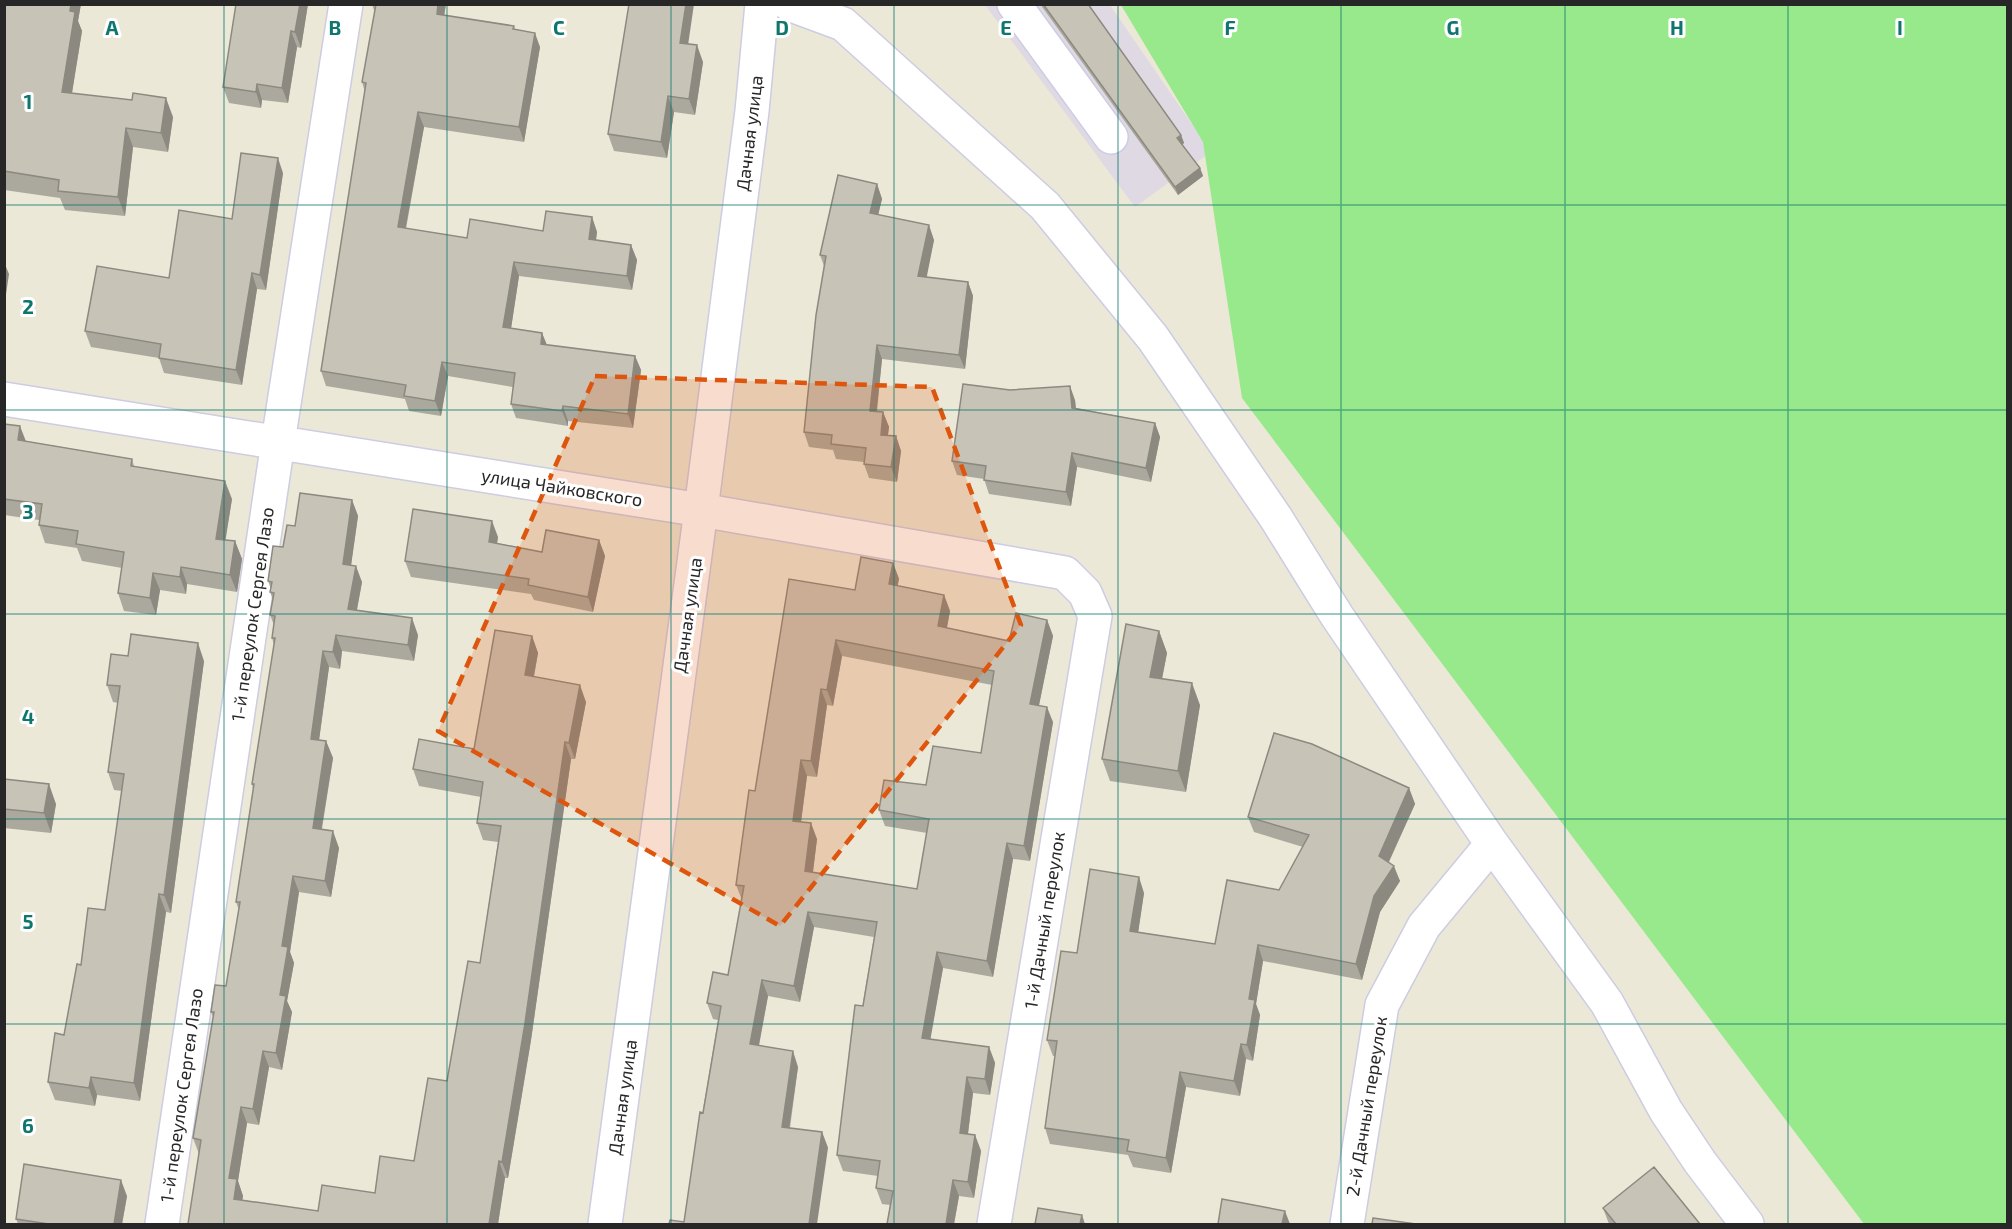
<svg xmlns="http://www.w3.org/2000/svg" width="2012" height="1229" font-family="'Exo 2',sans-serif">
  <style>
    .industrial { fill: #ded9e3 }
    .green { fill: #97e98c }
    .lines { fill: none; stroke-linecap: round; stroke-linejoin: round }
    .minor-casing { stroke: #cdcce3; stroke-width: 36 }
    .minor { stroke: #fff; stroke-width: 33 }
    .wall { fill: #aba99d; fill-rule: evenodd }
    .shaded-wall { fill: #8b8980 }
    .building { fill: #c7c4b7; stroke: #8b8980; stroke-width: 1.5; fill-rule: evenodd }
    .marked { fill: #de560d; fill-opacity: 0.2; stroke: #de560d; stroke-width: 4.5; stroke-dasharray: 12 8; stroke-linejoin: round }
    .grid { fill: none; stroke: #0f766e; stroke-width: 1.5; stroke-opacity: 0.55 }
    .labels { text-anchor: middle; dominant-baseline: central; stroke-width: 6; stroke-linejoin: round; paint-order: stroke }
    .street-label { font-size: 18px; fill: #272727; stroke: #fff }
    .grid-label { font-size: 20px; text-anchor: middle; font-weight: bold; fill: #0f766e; stroke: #fff; stroke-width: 6; stroke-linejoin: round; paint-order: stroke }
  </style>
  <rect width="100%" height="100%" fill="#ece8d7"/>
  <path class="industrial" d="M985,5H1110L1211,152L1135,207Z"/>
  <path class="green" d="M1121,5H2007V1224H1864L1242,398L1203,142Z"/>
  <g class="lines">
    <defs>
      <path id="minor" d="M789,4L843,24L1045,206L1153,338L1276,518L1337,616L1492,844L1607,1003L1666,1111L1700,1162L1747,1224
        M1014,4L1111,137
        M4,399L701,510L1065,573L1085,593L1095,616L994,1224
        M162,1224L278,442L346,4
        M605,1224L701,510L752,111L762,4
        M1347,1224L1382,1005L1424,926L1492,844"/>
    </defs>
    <use href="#minor" class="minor-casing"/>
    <use href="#minor" class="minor"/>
  </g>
  <path class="wall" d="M4,4H81L78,21L82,31L72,93L173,117L168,152L133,147L125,216L65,210L60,198L4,190Z
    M308,4L301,48L297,47L288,103L262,100L261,108L229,103L223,87Z
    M372,4H446L444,15L514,26L515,30L540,47L524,142L424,127L406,229L467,238L543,231L592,217L597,232L596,240L631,245L637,260L632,290L519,276L511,328L542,333L547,345L635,356L641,370L633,428L568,421V426L516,418L511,404L513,387L448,376L441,416L409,411L405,399L326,386L321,371L365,92L362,82L375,13Z
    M1040,4H1088L1181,135L1184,143L1182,145L1200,168L1203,176L1178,195Z
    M688,44L703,62L695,115L674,112L667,158L614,151L608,134Z
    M283,173L266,290L257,289L242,385L164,373L159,358L91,347L85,331L169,278L232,219Z
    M877,184L882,199L878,215L934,240L926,277L968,282L973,296L965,369L882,359L877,412H883L889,427L888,435L896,436L901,451L897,482L869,478L864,464V462L836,459L833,450L809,447L804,432L824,266L820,255Z
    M1075,400L1076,408L1155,423L1160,437L1151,482L1077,467L1071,506L989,494L984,479L957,475L952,461Z
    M4,424L26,441L132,459L134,466L232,499L225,540L235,541L242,559L237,592L187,584L186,594L160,590L156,615L124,611L118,593L122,568L82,561L77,548L45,543L39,525V520L4,515Z
    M352,500L358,516L351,565L362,582L357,610L418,635L414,661L342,651L340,669L329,667L319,740L326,741L333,758L322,829L339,848L331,897L299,892L290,952L294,963L287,1001L292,1012L282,1070L269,1067L259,1125L247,1123L238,1181L243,1196L242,1200L318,1211L375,1193L414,1161L447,1081L480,963L498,842L483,840L477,823L481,797L419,786L413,769L474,749L532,636L538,653L534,677L586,702L575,759H571L531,1040L508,1178H505L498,1224H188L199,1154L193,1138L213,1017L211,1012L226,986L239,910L236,902L253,789L252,784L274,645L272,638L274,625L270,615L273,600L270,592L271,589L268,581L283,547L295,526Z
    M498,537L497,543L542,552L599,540L605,556L593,612L534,600L531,594L411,577L405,561Z
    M893,563L899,579L897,586L944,595L950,611L947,628L1009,641L1047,620L1053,636L1039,705L1053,722L1030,861L1013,859L993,977L943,968L930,1039L989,1047L995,1063L990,1095L973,1093L968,1134L975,1135L981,1151L974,1198L959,1196L954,1224H887L890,1205L882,1204L876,1188L878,1176L843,1171L837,1155L874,937L814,927L800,1002L768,996L759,1046L798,1067L790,1128L822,1132L828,1148L684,1222L718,1020L713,1019L707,1003L728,975L742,900L736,885L755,791L855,590ZM842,656L992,685L981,753L926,785L879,810L885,826L927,833L917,889L813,872L817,839L801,822L807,776L817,777L827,705L833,706Z
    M1159,631L1167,653L1162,679L1200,705L1186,792L1110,781L1102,759Z
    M128,656L204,661L171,913L166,912L140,1101L97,1095L95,1106L55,1100L48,1082L64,1035L81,965L105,910L122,791L114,790L108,772L118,703L113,702L107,685Z
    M4,779L56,804L51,833L4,828Z
    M1409,788L1415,804L1389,862L1400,881L1380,912L1362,980L1263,961L1256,1004L1260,1015L1253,1061L1246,1059L1240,1096L1186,1087L1171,1173L1133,1167L1128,1155L1050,1144L1045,1128L1055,1056H1053L1047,1040L1077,953L1144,893L1138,932L1215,944L1279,890L1303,847L1254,832L1248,817Z
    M127,1196L122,1224H18L16,1219Z
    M1603,1208L1700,1224H1609Z"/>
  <path class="shaded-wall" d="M71,4H81L78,21L82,31L69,111L62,92Z
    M300,4H308L301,48L295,32Z
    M438,4H446L442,29L437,14Z
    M686,4H694L686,59L680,43Z
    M291,31L297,47L288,103L282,88Z
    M535,33L540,47L524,142L519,127Z
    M697,45L703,62L695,115L689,99Z
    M257,84L262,100L261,108L256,92Z
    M668,96L674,112L667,158L661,142Z
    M166,98L173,117L168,152L161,133Z
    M418,112L424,127L403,242L398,227Z
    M126,128L133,147L125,216L118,197Z
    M1181,135L1184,143L1180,146L1177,138Z
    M278,158L283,173L266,290L260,275Z
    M1200,168L1203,176L1178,195L1175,187Z
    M877,184L882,199L875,228L870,213Z
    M592,217L597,232L594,254L589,239Z
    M929,225L934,240L924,291L918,276Z
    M631,245L637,260L632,290L627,276Z
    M4,262L9,274L4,308Z
    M514,262L519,276L509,342L503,327Z
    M252,273L257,289L242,385L236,370Z
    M968,282L973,296L965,369L959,355Z
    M542,333L548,348L541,344Z
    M877,345L882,359L875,426L870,411Z
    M635,356L641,370L633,428L628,414Z
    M442,362L448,376L441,416L435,401Z
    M1070,386L1075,400L1077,422L1072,408Z
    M563,406L568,421V426L562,411Z
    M883,412L889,427L886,449L881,435Z
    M1155,423L1160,437L1151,482L1146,468Z
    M20,426L27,444L18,440Z
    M896,436L901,451L897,482L891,467Z
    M1072,453L1077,467L1071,506L1066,492Z
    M225,481L232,499L223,556L216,539Z
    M352,500L358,516L349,580L343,564Z
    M492,521L498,537L495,558L489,542Z
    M599,540L605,556L593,612L588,597Z
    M235,541L242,559L237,592L230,575Z
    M893,563L899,579L895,600L889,584Z
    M356,566L362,582L354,625L348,609Z
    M181,567L187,584L186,594L180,577Z
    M153,573L160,590L156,615L150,598Z
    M944,595L950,611L944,642L938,626Z
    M412,618L418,635L414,661L408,645Z
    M1047,620L1053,636L1036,720L1030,704Z
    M1159,631L1167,653L1158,699L1150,677Z
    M336,635L342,651L340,669L333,652Z
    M532,636L538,653L531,691L525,675Z
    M836,640L842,656L833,706L827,690Z
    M198,643L204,661L171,913L164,895Z
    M323,651L329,667L317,755L311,739Z
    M1192,683L1200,705L1186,792L1178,771Z
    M580,685L586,702L575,759L569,743Z
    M821,689L827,705L817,777L811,761Z
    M1047,707L1053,722L1030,861L1024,846Z
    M326,741L333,758L319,844L313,828Z
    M565,742L571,759L531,1040L508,1178L502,1162Z
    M801,760L807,776L799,837L793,821Z
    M49,784L56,804L51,833L44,813Z
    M1409,788L1415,804L1384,872L1379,856Z
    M811,823L817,839L811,887L805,871Z
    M333,831L339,848L331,897L325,881Z
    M1007,843L1013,859L993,977L987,961Z
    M1394,866L1400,881L1380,912L1362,980L1356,964L1374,896Z
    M293,876L299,892L290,952L294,963L287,1001L292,1012L282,1070L276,1053L282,946Z
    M1139,877L1144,893L1136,947L1130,931Z
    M159,894L166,912L140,1101L134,1083Z
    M808,912L814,927L800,1002L794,986Z
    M1258,945L1263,961L1256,1004L1260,1015L1253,1061L1247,1045L1249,999Z
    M937,952L943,968L928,1053L922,1038Z
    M762,980L768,996L756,1060L750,1044Z
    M1241,1044L1246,1059L1240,1096L1234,1081Z
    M989,1047L995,1063L990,1095L985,1079Z
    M263,1051L269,1067L259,1125L253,1109Z
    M793,1051L798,1067L787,1143L782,1127Z
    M1180,1072L1186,1087L1171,1173L1166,1158Z
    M91,1077L97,1095L95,1106L89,1088Z
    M967,1077L973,1093L966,1149L960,1133Z
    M241,1107L247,1123L238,1181L243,1196L240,1215L234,1199L229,1178Z
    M822,1132L828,1148L817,1224H809Z
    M975,1135L981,1151L974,1198L968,1182Z
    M499,1161L505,1178L498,1224H489Z
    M121,1180L127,1196L122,1224H114Z
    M953,1180L959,1196L954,1224H946Z
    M1285,1211L1290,1224H1282Z
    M1082,1215L1085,1224H1080Z"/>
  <path class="building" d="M4,4H71L70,11L75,12L62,92L132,100L133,93L166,98L161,133L126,128L118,197L58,191L59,180L4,171Z
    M236,4H300L295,32L291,31L282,88L257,84L256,92L223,87Z
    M376,4H438L437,14L514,26L513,29L535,33L519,127L418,112L398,227L467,238L470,219L543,231L546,211L592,217L589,239L631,245L627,276L514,262L503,327L542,333L541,344L635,356L628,414L563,406L562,411L511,404L515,373L442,362L435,401L404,396L406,385L321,371L366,83L362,82Z
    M629,4H686L680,43L697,45L689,99L668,96L661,142L608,134Z
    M1043,4H1088L1181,135L1177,138L1200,168L1175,187Z
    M241,153L278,158L260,275L252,273L236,370L159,358L161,344L85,331L97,266L169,278L179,210L232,219Z
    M838,175L877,184L870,213L929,225L918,276L968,282L959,355L877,345L870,411L883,412L881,435L896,436L891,467L864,464L866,448L831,444L832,435L804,432L816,315L826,256L820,255Z
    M963,384L1010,390L1070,386L1072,408L1155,423L1146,468L1072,453L1066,492L984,480L986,466L952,461Z
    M4,424L20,426L18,440L132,459L131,466L225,481L216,539L235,541L230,575L181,567L180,577L153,573L150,598L118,593L124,552L76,544L78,531L39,525L42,504L4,499Z
    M300,493L352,500L343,564L356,566L348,609L412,618L408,645L336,635L333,652L323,651L311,739L326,741L313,828L333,831L325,881L293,876L282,946L288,947L280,995L286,996L276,1053L263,1051L253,1109L241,1107L229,1178L237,1179L234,1199L318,1211L322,1185L375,1193L380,1156L414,1161L428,1078L447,1081L468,961L480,963L501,826L477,823L483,782L413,769L419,739L474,749L495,630L532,636L525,675L580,685L569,743L565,742L525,1023L502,1162L499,1161L489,1224H188L201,1140L193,1138L214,1012H211L215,985L226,986L240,902H236L254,784H252L275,638H272L275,616L270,615L274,593L270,592L272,582L268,581L273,546L283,547L287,525L295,526Z
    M413,509L492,521L489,542L542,552L546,530L599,540L588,597L528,585L529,579L405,561Z
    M861,557L893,563L889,584L944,595L938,626L1009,641L1016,613L1047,620L1030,704L1047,707L1024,846L1007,843L987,961L937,952L922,1038L989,1047L985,1079L967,1077L960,1133L975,1135L968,1182L953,1180L946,1224H887L893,1191L876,1188L880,1161L837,1155L855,1005L863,1006L877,922L808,912L794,986L762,980L750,1044L793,1051L782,1127L822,1132L809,1224H669L670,1220L684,1222L700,1112L703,1113L721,1006L707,1003L713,972L728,975L744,886L736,885L749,790L755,791L789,579L855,590ZM836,640L994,671L981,753L933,746L926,785L884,780L879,810L929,819L917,889L805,871L811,823L793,821L801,760L811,761L821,689L827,690Z
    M1126,624L1159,631L1150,677L1192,683L1178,771L1102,759Z
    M131,634L198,643L164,895L159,894L134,1083L91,1077L89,1088L48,1082L55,1033L64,1035L77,964L81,965L88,908L105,910L124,774L108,772L120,686L107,685L111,654L128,656Z
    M1274,733L1312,744L1409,788L1379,856L1394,866L1374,896L1356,964L1258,945L1249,999L1255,1000L1247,1045L1241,1044L1234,1081L1180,1072L1166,1158L1127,1151L1129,1140L1045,1128L1057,1041L1047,1040L1061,951L1077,953L1090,869L1139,877L1130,931L1215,944L1227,880L1279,890L1309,835L1248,817Z
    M4,779L49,784L44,813L4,809Z
    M24,1164L121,1180L114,1224H49L16,1219Z
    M1654,1167L1700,1224H1616L1603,1208Z
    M1222,1199L1285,1211L1282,1224H1218Z
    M1038,1208L1082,1215L1080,1224H1035Z
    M1373,1218L1416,1224H1372Z"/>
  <path class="marked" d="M595,376L932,387L1021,625L780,926L438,731Z"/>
  <path class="grid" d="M224,4V1224M447,4V1224M671,4V1224M894,4V1224M1118,4V1224M1341,4V1224M1565,4V1224M1788,4V1224M4,205H2008M4,410H2008M4,614H2008M4,819H2008M4,1024H2008"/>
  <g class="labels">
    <g class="street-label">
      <text transform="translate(749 133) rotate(-83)">Дачная улица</text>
      <text transform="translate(562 487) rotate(9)">улица Чайковского</text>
      <text transform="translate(252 614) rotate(-82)">1-й переулок Сергея Лазо</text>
      <text transform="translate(687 615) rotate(-82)">Дачная улица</text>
      <text transform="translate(1044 920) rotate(-81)">1-й Дачный переулок</text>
      <text transform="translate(181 1095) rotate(-82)">1-й переулок Сергея Лазо</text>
      <text transform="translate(622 1097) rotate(-82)">Дачная улица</text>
      <text transform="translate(1366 1106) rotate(-81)">2-й Дачный переулок</text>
    </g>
  </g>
  <g class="grid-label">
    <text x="112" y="35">A</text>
    <text x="335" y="35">B</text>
    <text x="559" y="35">C</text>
    <text x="782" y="35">D</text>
    <text x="1006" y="35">E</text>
    <text x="1230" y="35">F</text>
    <text x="1453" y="35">G</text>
    <text x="1677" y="35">H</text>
    <text x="1900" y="35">I</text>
    <text x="28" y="109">1</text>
    <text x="28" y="314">2</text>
    <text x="28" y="519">3</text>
    <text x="28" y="724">4</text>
    <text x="28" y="929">5</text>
    <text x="28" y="1133">6</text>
  </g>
  <rect width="2012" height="1229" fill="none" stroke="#272727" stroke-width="12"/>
</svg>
